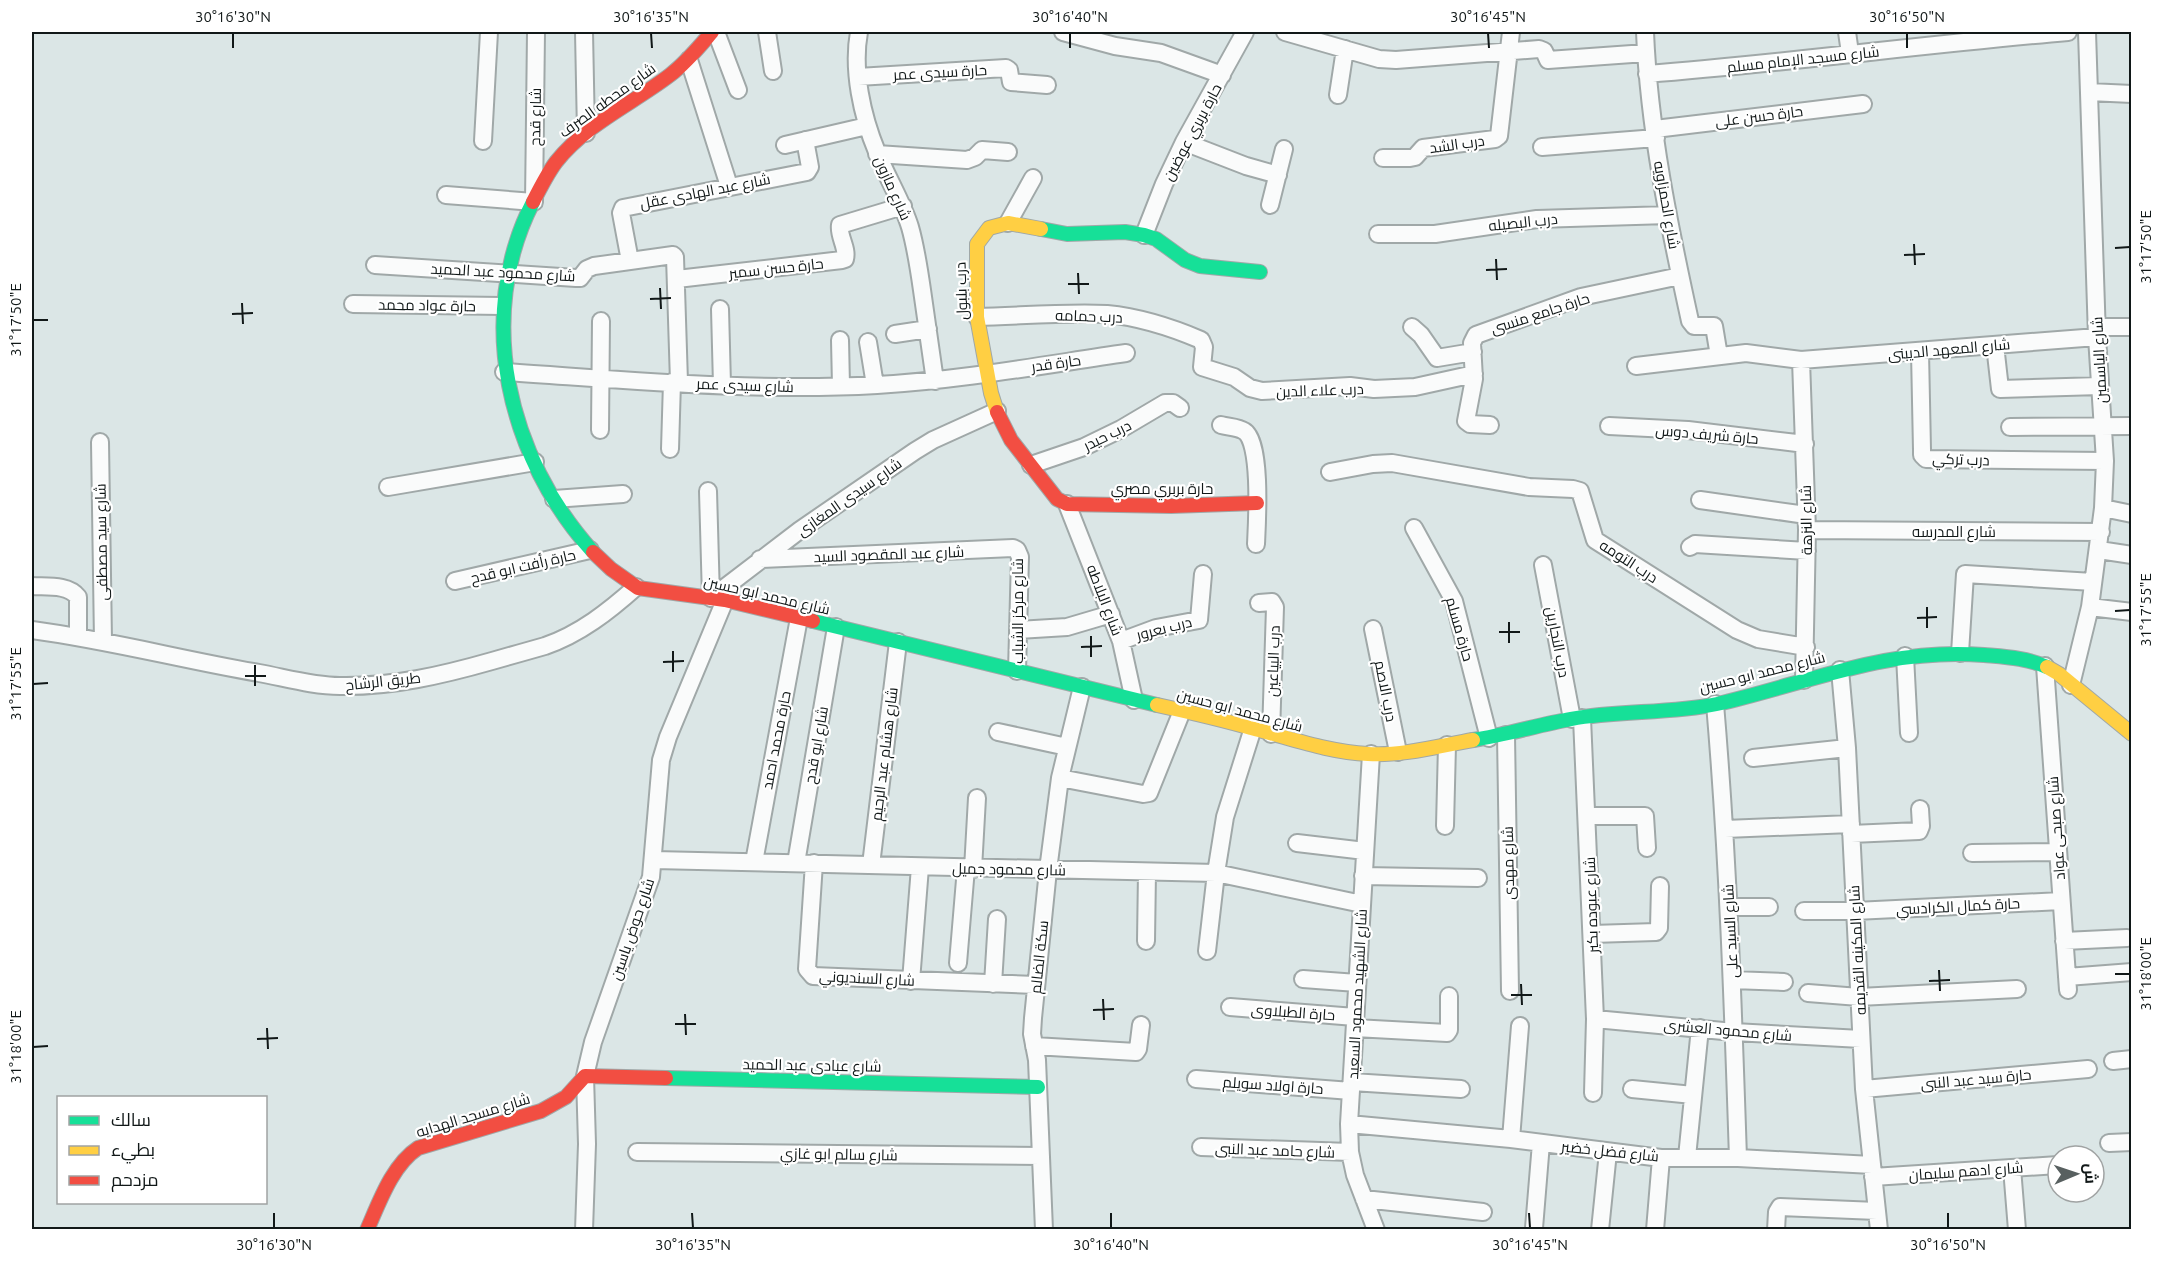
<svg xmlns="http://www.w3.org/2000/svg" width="2163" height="1261" font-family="Ubuntu,Cairo,sans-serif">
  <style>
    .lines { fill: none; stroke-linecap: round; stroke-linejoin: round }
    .street-casing { stroke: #a0a8a8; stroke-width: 20 }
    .fast-casing { stroke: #a0a8a8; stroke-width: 16 }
    .slow-casing { stroke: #a0a8a8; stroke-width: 16 }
    .jam-casing { stroke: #a0a8a8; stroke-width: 16 }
    .street { stroke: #fafbfb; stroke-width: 16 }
    .fast { stroke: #16e098; stroke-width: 14 }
    .slow { stroke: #ffcf43; stroke-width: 14 }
    .jam { stroke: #f24e42; stroke-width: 14 }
    .ticks { fill: none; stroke: #111818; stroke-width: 2 }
    .labels { text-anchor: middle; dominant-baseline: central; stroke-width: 4.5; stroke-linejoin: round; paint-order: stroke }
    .street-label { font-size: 15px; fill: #111818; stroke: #fff }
    .neatline { fill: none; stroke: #111818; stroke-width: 2 }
    .ticks-label { font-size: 15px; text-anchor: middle; fill: #111818 }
  </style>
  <rect width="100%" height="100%" fill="#dbe6e6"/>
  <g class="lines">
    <defs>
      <path id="street" d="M584,32L586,133
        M716,32L738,90
        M767,32L773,71
        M859,32C852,70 862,116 877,152C887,178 902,201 910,227C916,248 919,269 922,290C926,320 931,351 935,381
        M1063,32L1115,46L1161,53L1222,75
        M1285,32L1379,59L1396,60L1539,49L1544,51L1548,60L1646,53
        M1645,32C1649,129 1669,225 1690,321L1694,326H1714L1719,356
        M1847,32L1850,53
        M689,60L729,186
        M1647,74C1787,63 1927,44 2068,32
        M858,77L1006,68L1009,70L1011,82L1047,85
        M2089,92L2132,94
        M1338,95L1345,49
        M1655,129L1863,104
        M483,141L489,32
        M1184,142L1246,166L1278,175
        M785,145L867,126
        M1542,147L1656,138
        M877,154L967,160L975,157L982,150L1008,152
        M1383,158H1410L1415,157L1423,148L1495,139L1499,136L1511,32
        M446,195L534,202L536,32
        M1270,205L1284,149
        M1008,223L1033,178
        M1378,234H1435L1537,219L1668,215
        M1144,235L1164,184L1184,142L1245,32
        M630,261L621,213L623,208L807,172L810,167L805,140
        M375,265L576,278H580L587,269L594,266L673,255L675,257L679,382
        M677,279L842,260L845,259C848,248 838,236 840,225L903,206
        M353,304L502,306
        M720,309L722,385
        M977,317C1020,316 1064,312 1107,314C1138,317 1173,328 1201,340L1204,347L1202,367L1234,377L1250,388L1262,391L1350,386L1374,389L1415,387L1474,374
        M1412,327L1421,335L1437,358L1473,352
        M2097,327H2132
        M895,334L928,329
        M840,340L841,386
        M868,342L875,385
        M1995,345L2000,389L2100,386
        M1920,352L1922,450V455L1926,459L2105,461
        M1801,360L1807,530L1804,680
        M1636,366L1746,353L1801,360L2097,337
        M504,372C628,380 753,392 877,385C961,380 1043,365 1126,353
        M1221,425C1228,427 1238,427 1244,431C1262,441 1257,523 1256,544
        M1490,425L1470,424L1466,421L1474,379L1472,343L1476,335L1581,297L1680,276
        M1609,426L1688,430L1805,444
        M2010,427L2132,426
        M600,430L601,321
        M100,442L103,641
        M670,449L672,382
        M1031,465L1084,447L1121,429L1165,403H1173L1180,408
        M1330,472L1373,464L1392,463L1529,487L1573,489L1580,491L1595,540L1737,630L1758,639L1806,647
        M388,487L535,462
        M708,491L711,598
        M554,499L623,494
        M1700,500L1806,515
        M1067,504L1121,641L1134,700
        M2103,508L2132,514
        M1414,528L1454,601L1489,738
        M1807,530L2101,532
        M1690,547L1695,544L1807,551
        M2099,550L2132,555
        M760,559L1013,548L1017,550L1020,557L1017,671
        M1543,565L1572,719
        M455,581L590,550
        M32,586C46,587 68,584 78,597V636
        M711,598L800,530L915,451L933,440L997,411
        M1259,603L1272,602L1275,607L1271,734
        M2090,607L2132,612
        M1373,629L1398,752
        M32,630C108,640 183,660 259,673C286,678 313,686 340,686C392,687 443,675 492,661C510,656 527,651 545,646C580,634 609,611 636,587
        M1018,630L1067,627L1111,614
        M1121,641L1156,628L1199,620L1203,574
        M1960,653L1965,574L2093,582
        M1905,656L1909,733
        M2045,666L2068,990
        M1840,670L1847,748L1864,1089L1879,1230
        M2071,685L2090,607L2103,508L2105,461L2097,337L2087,32
        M1715,704C1728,855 1733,1007 1738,1158
        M1582,718L1595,1019L1593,1093
        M998,732L1067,747
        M1506,735L1510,991
        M1371,754L1349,1124L1350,1152L1355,1175L1376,1230
        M1753,758L1847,748
        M1060,778L1143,794L1149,793L1182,711
        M1587,816H1645L1647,848
        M1445,826L1447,745
        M1725,829L1851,824
        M1851,834L1919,831L1921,826L1920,809
        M1297,843L1365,851
        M1972,853L2058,852
        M654,860L1216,873L1362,904
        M754,862L799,618
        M796,863L836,627
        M814,863L807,969L813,976L1036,985
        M871,865L898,642
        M973,869L977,798
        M1363,876L1478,878
        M1729,907H1769
        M1804,911H1855L2061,901
        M1592,934L1656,932L1659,928L1660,886
        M1146,941L1147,872
        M2064,941L2127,938
        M1207,951L1216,873L1225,817L1253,728
        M958,963L966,868
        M2067,977L2132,972
        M1303,979L1357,983
        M1732,980L1784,982
        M911,981L920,867
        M993,984L997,919
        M1808,993L1859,997L2017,989
        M1230,1007L1355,1017
        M1595,1019L1734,1032L1861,1039
        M1355,1028L1447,1033L1449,1030V996
        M1034,1046L1136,1052L1138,1049L1141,1025
        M2113,1061L2132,1059
        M1196,1079L1351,1091
        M1352,1082L1461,1089
        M1632,1089L1693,1095
        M1864,1089L2088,1069
        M1349,1124L1511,1139L1661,1158H1738L1872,1165
        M1511,1139L1520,1026
        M2109,1143L2132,1142
        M1201,1147L1350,1152
        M637,1152L1041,1156
        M1687,1157L1700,1028
        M2012,1168L2017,1230
        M1873,1177L2058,1165
        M1364,1199L1483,1212
        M1534,1228L1541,1143
        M584,1230L587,1144L585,1076L593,1042L651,877L661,760L668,737L725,600
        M1044,1230L1037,1060L1032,1034L1033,1018L1048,870L1060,778L1082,687
        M1600,1230L1608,1152
        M1655,1230L1661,1158
        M1776,1230L1777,1212L1780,1207L1877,1211"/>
      <path id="fast" d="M533,202C474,317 508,458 593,552
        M1041,229L1067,234L1125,232L1144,235L1156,239L1185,260L1200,266L1260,272
        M813,621L1157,705
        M1473,740C1506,735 1538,725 1571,719C1619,710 1670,714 1717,704C1809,683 1887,647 1984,655C2006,657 2027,658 2047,667
        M666,1078L1038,1087"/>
      <path id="slow" d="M997,412L991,393L977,317V244L989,228L1008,223L1041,229
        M2047,667L2059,674L2132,734
        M1157,705C1189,712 1220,719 1251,728C1291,738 1327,752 1368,754C1403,756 1439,746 1473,740"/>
      <path id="jam" d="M533,202C540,188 547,174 556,162C586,124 632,104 670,75C686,63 699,47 712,32
        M997,412L1011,440L1057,499L1067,504L1171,506L1257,503
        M593,552L611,569L638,588L725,600L813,621
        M367,1230C379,1203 392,1165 418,1148L541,1111L566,1097L585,1076L666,1078"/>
    </defs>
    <use href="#street" class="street-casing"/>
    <use href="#fast" class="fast-casing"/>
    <use href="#slow" class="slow-casing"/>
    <use href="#jam" class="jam-casing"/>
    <use href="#street" class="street"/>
    <use href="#fast" class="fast"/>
    <use href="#slow" class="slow"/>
    <use href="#jam" class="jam"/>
  </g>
  <path class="ticks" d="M233,33V48M651,33L652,48M1070,33V48M1488,33L1489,48M1907,33V48M1914,244L1915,265M2115,248L2130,247M1904,255L1925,254M1496,259L1497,280M1486,270L1507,269M1078,273L1079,294M1068,284H1089M660,288L661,309M650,299L671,298M242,303L243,324M232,314L253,313M33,320H48M1927,607V628M2115,611L2130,610M1917,618L1937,617M1509,622V643M1499,632H1520M1091,636V657M1081,647L1102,646M673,651V672M663,662L684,661M255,665V686M245,676H266M33,684L48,683M1939,970L1940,991M2115,974H2130M1929,981L1950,980M1521,984L1522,1005M1511,995H1532M1103,999L1104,1020M1093,1010L1114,1009M685,1014L686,1035M675,1024H696M267,1028L268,1049M257,1039L278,1038M33,1047L48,1046M274,1213V1228M692,1213L693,1228M1111,1213V1228M1529,1213L1530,1228M1948,1213V1228"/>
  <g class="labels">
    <g class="street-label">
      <text transform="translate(1803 59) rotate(-6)">شارع مسجد الإمام مسلم</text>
      <text transform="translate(940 72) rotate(-3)">حارة سيدى عمر</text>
      <text transform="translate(607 100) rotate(-36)">شارع محطه الصرف</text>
      <text transform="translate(1759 116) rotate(-7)">حارة حسن على</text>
      <text transform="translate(535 117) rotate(-89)">شارع قدح</text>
      <text transform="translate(1192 132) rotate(-62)">حارة بربري عوضين</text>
      <text transform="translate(1457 144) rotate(-8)">درب الشد</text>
      <text transform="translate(893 188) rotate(66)">شارع مازون</text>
      <text transform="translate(705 191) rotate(-11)">شارع عبد الهادى عقل</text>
      <text transform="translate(1667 205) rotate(80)">شارع الحمزاويه</text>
      <text transform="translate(1523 222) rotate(-6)">درب البصيله</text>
      <text transform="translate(776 268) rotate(-6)">حارة حسن سمير</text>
      <text transform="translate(503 272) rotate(3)">شارع محمود عبد الحميد</text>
      <text transform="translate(961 291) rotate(-92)">درب بلبول</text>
      <text transform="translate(427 305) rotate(1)">حارة عواد محمد</text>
      <text transform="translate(1540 313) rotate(-18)">حارة جامع منسى</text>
      <text transform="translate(1089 316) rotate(2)">درب حمامه</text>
      <text transform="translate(1949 349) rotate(-5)">شارع المعهد الديبنى</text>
      <text transform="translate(2099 360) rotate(-93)">شارع الياسمين</text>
      <text transform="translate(1056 363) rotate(-8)">حارة قدر</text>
      <text transform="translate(745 385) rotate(2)">شارع سيدى عمر</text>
      <text transform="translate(1320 390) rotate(-2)">درب علاء الدين</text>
      <text transform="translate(1707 434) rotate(5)">حارة شريف دوس</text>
      <text transform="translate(1107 435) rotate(-26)">درب حيدر</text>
      <text transform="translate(1961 459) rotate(2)">درب تركي</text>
      <text x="1162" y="488">حارة بربري مصري</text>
      <text transform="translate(849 497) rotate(-35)">شارع سيدى المغازى</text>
      <text transform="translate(1806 520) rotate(-91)">شارع النزهة</text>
      <text x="1954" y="531">شارع المدرسه</text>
      <text transform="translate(101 542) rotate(-91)">شارع سيد مصطفى</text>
      <text transform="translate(889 554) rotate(-2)">شارع عبد المقصود السيد</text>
      <text transform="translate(1629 561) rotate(33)">درب التومه</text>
      <text transform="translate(523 566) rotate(-13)">حارة رأفت ابو قدح</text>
      <text transform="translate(767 595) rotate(13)">شارع محمد ابو حسين</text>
      <text transform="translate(1105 600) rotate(69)">شارع البلاطه</text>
      <text transform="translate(1017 611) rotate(-90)">شارع مركز الشباب</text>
      <text transform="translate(1164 628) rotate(-14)">درب بعرور</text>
      <text transform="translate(1460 629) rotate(74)">حارة مسلم</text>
      <text transform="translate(1558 642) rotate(79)">درب النجارين</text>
      <text transform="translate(1273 661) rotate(-88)">درب البياعين</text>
      <text transform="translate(1762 672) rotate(-14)">شارع محمد ابو حسين</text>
      <text transform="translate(383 681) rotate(-6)">طريق الرشاح</text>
      <text transform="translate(1386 691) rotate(79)">درب الاصم</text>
      <text transform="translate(1240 710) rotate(15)">شارع محمد ابو حسين</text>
      <text transform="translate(776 740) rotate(-79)">حارة محمد احمد</text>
      <text transform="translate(816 745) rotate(-80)">شارع ابو قدح</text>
      <text transform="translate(884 754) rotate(-83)">شارع هشام عبد الرحيم</text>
      <text transform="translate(2056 828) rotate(-94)">شارع صبحى عواد</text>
      <text transform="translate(1508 863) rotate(-91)">شارع مهدى</text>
      <text transform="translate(1009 869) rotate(1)">شارع محمود جميل</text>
      <text transform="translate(1591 905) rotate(-92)">شارع عبوده بكير</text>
      <text transform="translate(1958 906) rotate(-3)">حارة كمال الكرادسي</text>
      <text transform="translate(632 929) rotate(-71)">شارع حوض ياسين</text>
      <text transform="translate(1730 931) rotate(-93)">شارع السيد على</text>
      <text transform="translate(1857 950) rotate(-93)">شارع المكينه القديمه</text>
      <text transform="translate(1039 957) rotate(-84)">سكة الضالم</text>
      <text transform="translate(867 978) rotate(3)">شارع السنديوني</text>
      <text transform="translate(1357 994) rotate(-87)">شارع الشهيد محمود السعيد</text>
      <text transform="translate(1293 1012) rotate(4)">حارة الطبلاوى</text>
      <text transform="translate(1728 1030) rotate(5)">شارع محمود العشرى</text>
      <text transform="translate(812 1065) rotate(1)">شارع عبادى عبد الحميد</text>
      <text transform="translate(1976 1079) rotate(-5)">حارة سيد عبد النبى</text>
      <text transform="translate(1273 1085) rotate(4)">حارة اولاد سويلم</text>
      <text transform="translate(473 1115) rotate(-17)">شارع مسجد الهدايه</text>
      <text transform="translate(1275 1150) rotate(2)">شارع حامد عبد النبى</text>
      <text transform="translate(1610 1151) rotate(6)">شارع فضل خضير</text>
      <text transform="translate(839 1154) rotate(1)">شارع سالم ابو غازي</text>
      <text transform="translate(1966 1171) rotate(-4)">شارع ادهم سليمان</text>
    </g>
  </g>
  <rect width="2163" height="1261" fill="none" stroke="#ffffff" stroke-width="66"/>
  <rect x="57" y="1096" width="210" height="108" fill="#ffffff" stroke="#a0a3a3" stroke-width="1.5"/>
  <rect x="69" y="1116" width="30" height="9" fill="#16e098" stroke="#a0a3a3" stroke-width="1.5"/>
  <text x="111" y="1126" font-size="18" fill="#111818">سالك</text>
  <rect x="69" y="1146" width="30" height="9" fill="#ffcf43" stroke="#a0a3a3" stroke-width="1.5"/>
  <text x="111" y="1156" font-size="18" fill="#111818">بطيء</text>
  <rect x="69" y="1176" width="30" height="9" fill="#f24e42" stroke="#a0a3a3" stroke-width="1.5"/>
  <text x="111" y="1186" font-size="18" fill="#111818">مزدحم</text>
  <g transform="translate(2076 1174) rotate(88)"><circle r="28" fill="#ffffff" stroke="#a0a3a3" stroke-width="1.5"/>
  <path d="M0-4.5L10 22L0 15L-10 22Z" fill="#586060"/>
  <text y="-9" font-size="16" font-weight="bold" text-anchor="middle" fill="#111818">ش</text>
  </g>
  <rect x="33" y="33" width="2097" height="1195" class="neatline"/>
  <g class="ticks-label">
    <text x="233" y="22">30°16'30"N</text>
    <text x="651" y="22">30°16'35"N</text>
    <text x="1070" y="22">30°16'40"N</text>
    <text x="1488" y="22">30°16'45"N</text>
    <text x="1907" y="22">30°16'50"N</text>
    <text transform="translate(2146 247) rotate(-90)" y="5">31°17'50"E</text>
    <text transform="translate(16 320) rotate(-90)" y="5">31°17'50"E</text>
    <text transform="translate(2146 610) rotate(-90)" y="5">31°17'55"E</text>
    <text transform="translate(16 684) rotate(-90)" y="5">31°17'55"E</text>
    <text transform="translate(2146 974) rotate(-90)" y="5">31°18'00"E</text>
    <text transform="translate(16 1047) rotate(-90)" y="5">31°18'00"E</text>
    <text x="274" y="1250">30°16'30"N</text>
    <text x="693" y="1250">30°16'35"N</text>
    <text x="1111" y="1250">30°16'40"N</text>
    <text x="1530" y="1250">30°16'45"N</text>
    <text x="1948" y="1250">30°16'50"N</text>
  </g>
</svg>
